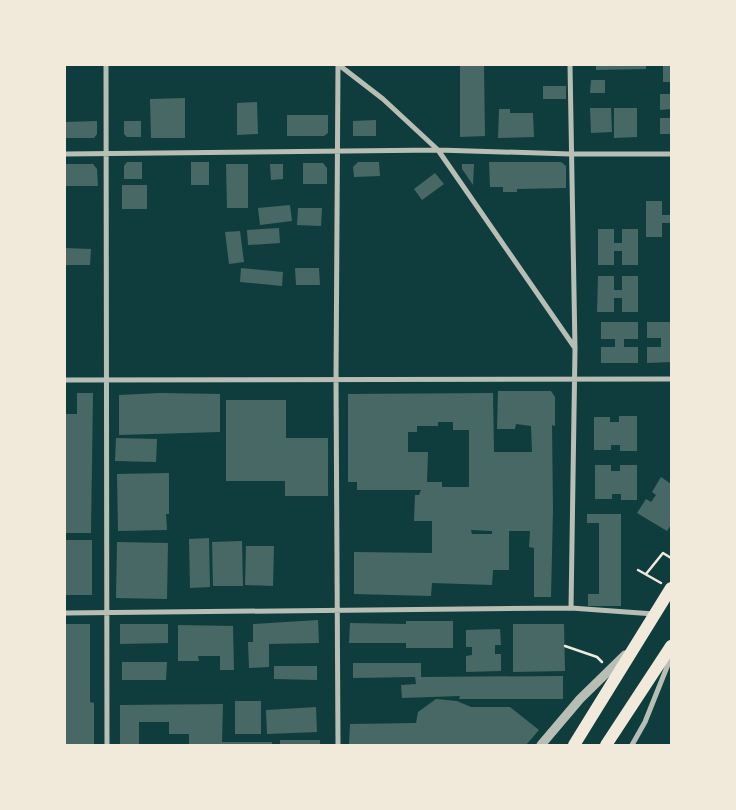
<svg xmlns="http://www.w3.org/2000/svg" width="736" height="810" font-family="Arial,sans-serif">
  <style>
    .building { fill: #486865; fill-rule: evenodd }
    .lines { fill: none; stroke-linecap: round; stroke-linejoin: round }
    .path { stroke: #f1e9da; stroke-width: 2.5 }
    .minor { stroke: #b8beb3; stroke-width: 5 }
    .tertiary { stroke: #b8beb3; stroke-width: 9 }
    .primary { stroke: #f1e9da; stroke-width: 12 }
  </style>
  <rect width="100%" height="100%" fill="#0f3d3e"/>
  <path class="building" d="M460,65H484L485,136L460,137Z
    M596,65H646V69L596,70Z
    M663,65H671V82H663Z
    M591,80H605V93H590Z
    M543,86H566V99H543Z
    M660,94H671V109L660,110Z
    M185,98V138H151L150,99Z
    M257,102L258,134L237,135V103Z
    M590,108H611L612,132L591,133Z
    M614,108H637V137L614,138Z
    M499,109H510V113H533L534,137L498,138Z
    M287,115H328V133L324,136H287Z
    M660,118H671V134H660Z
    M376,120V136H353V121Z
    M97,121V134L94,138H65V122Z
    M124,121H141V137H127L124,134Z
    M127,162H142V179H124V166Z
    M191,162H209V185H191Z
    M358,162H379L380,176L354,177L353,167Z
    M489,162H561L566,166V188L517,189V192H503V187H490Z
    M303,163H323L327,168V184H303Z
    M65,164H93L97,169L98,186H65Z
    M226,164H248V208H227Z
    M270,164H283V179L271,180Z
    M462,164H474L473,185L462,169Z
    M435,173L444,184L422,200L414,189Z
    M122,185H147V209H122Z
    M646,201H662V215H671V223H662V237H646Z
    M290,205L292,221L260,225L258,208Z
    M298,208H322L321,226L297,225Z
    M279,228L280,243L248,245L247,230Z
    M598,229H614V243H622V229H638V265H622V251H614V265H598Z
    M240,231L244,262L229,264L225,232Z
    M65,248L91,249L90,265H65Z
    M241,268L283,272L282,286L240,282Z
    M295,268H319L320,285H296Z
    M598,276H614V290H622V276H638V312H622V298H614V312H597Z
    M601,322H638V339H624V347H638V363H601V347H615V339H601Z
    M647,322H671V362L647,363V347H661V338H647Z
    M498,391H551L555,397V426L552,425L553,509L551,597H534V548L529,547L530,531H509V570H493L492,585L432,583L431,596L354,594V552L432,553V521H414L415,495H419L421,490H357V482H348V394L493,393L494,452H532L531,426L516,424L515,429H497ZM438,422H453V430H469V487H442V482H427L428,452H408V432H417V426H438ZM471,530L492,531V534H472Z
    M77,393H93L91,533H65V414H77Z
    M160,393L220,394V432L119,435V395Z
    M226,400H286V438H328V496H285V481H226Z
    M619,416H637V451H620V445H611V450H594V417H610V422H619Z
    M116,438L157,439L156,462L115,461Z
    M595,465H611V471H620V465H637V500H621V494H612V499H595Z
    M169,473V514H166L167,530L118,531L117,474Z
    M661,477L671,484V525L667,531L637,513L646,499L651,502L656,495L652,492Z
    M587,514H621V606H588V594H599V523H587Z
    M209,538L210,587L190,588L189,539Z
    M65,540H92V595H65Z
    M242,541L243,586H213L212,542Z
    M117,542L168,543L167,599L116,598Z
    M246,546H274L273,586L245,585Z
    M318,620L319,643L269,644V667L249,668L248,642H253V624Z
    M406,621H453V648H406V643H349L350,623L406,624Z
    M65,624H90V702L94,703V745H65Z
    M120,624H168V643L120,644Z
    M513,624H564L565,671L513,672Z
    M178,625L233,626L234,670H220V656H198L199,661H178Z
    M500,629L501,645H495V654H501V671L466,672V656L472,655V647H466V630Z
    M122,662H167L166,680H122Z
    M353,663H421V677L563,676V699H459L460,696L402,698L401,685L416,684L415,677L353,678Z
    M274,666H317V680L274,679Z
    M436,699L457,701L471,707H510L539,730L526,745H349L350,724L416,723L418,712Z
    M235,701H261V734H235Z
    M223,704L222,742H272V745H189V734H169V722H139V744H120V705Z
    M316,707L317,732L267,734L266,710Z
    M280,740H320V745H280Z"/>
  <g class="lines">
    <path class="path" d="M638,570L661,583
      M646,574L663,553L671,558
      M565,646L597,657L602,662"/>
    <path class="minor" d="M106,65L107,745
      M338,65L336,380L338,745
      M339,65L383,99L438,150L575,348
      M570,65L575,349L571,608
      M65,154L438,150L570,154H671
      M65,380L671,379
      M65,613L571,608L654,614
      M632,745L645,722L671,657"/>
    <path class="tertiary" d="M541,745L580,699L625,655"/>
    <path class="primary" d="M574,745L671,588
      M606,745L671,646"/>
  </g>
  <rect width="736" height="810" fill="none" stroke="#f1e9da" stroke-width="132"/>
</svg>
